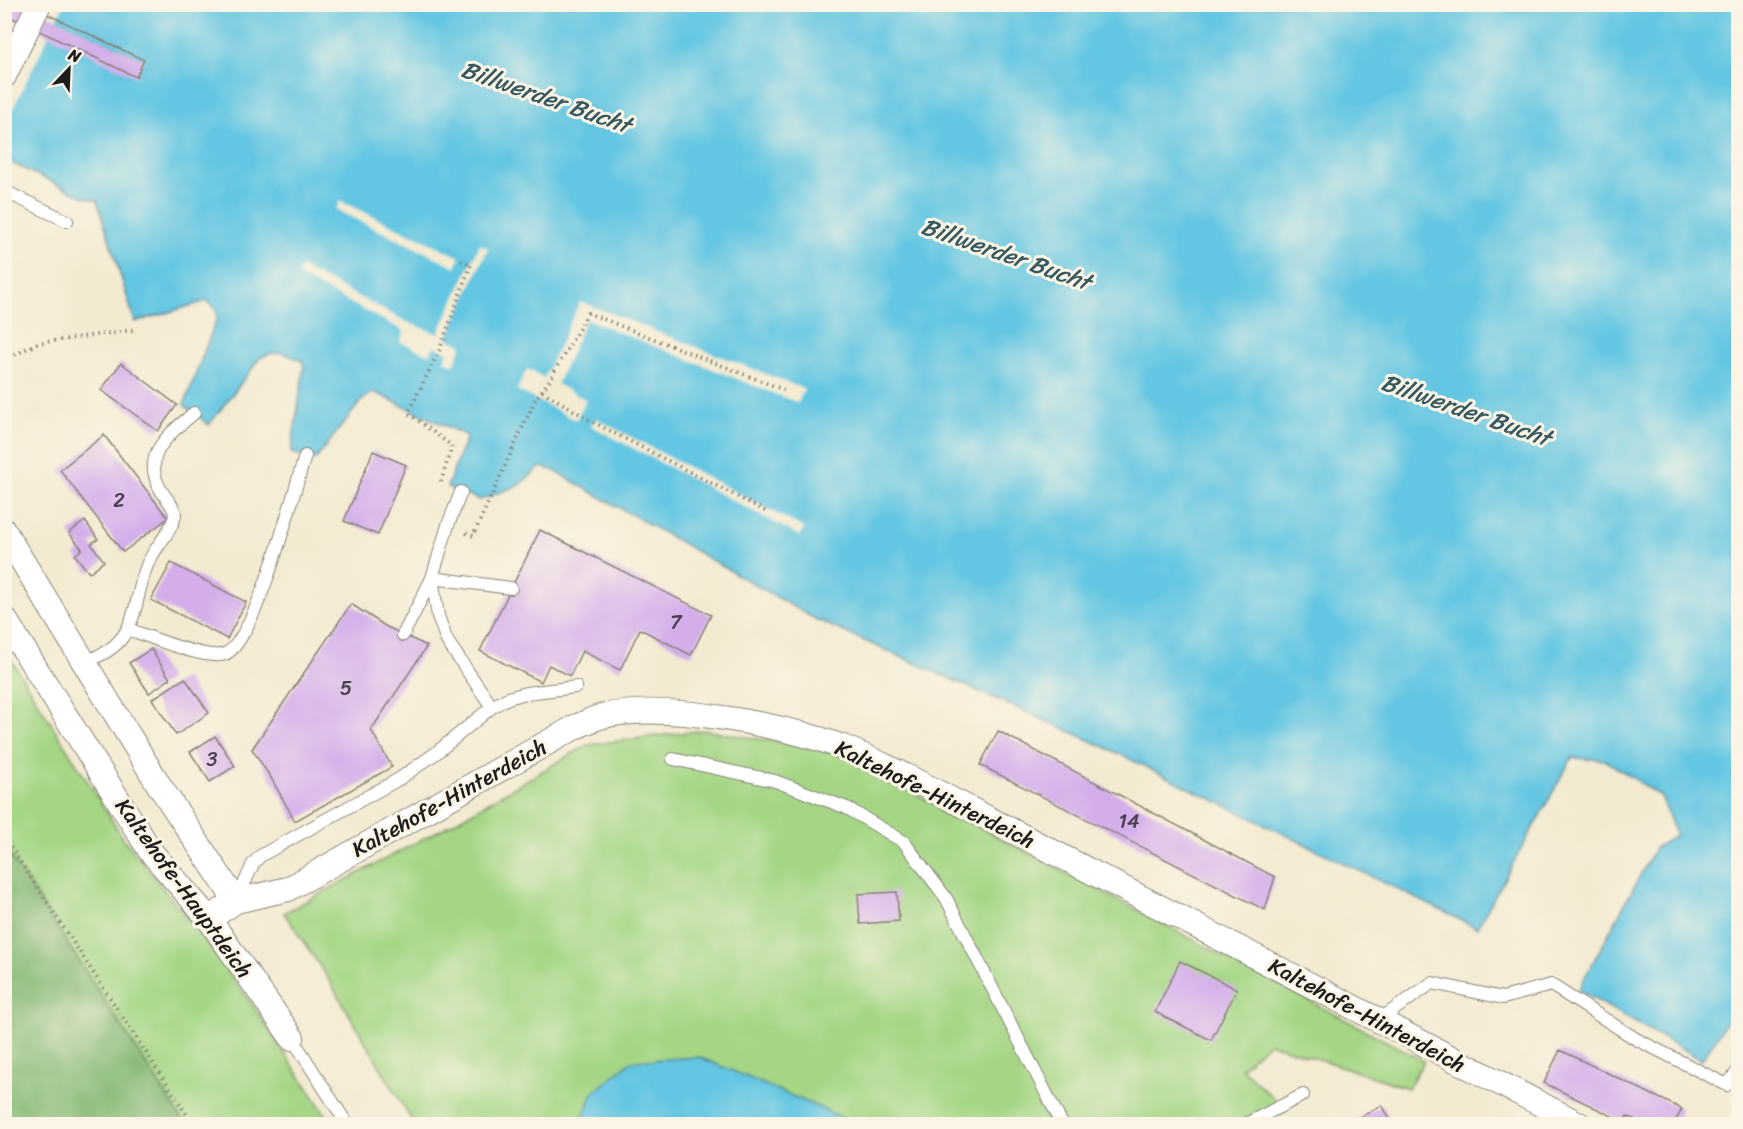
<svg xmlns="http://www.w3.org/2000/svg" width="1743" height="1129" font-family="Sriracha,sans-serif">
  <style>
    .green { fill: #a4d685; stroke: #607950; stroke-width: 1.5 }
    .forest { fill: #83b772; stroke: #506a47; stroke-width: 1.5 }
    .water { fill: #64c6e2; stroke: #40717f; stroke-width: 1.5 }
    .pier { fill: #f3ead1 }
    .building { fill: #d3aeeb }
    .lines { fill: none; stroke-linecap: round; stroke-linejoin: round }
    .service-casing { stroke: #888376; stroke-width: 14 }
    .minor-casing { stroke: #888376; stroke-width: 26 }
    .path { stroke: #888376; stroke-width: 4; stroke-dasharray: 1.5 4.5; stroke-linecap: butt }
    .service { stroke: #fff; stroke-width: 12 }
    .minor { stroke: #fff; stroke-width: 24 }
    .labels { text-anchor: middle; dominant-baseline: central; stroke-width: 6; stroke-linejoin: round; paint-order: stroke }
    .number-label { font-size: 20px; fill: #4a4050 }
    .street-label { font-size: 22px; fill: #1c1c1c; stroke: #fcf5e5 }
    .water-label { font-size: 24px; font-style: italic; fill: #355861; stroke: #fcf5e5 }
  </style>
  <rect width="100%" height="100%" fill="#fcf5e5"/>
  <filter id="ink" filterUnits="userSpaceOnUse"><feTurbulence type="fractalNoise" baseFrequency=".0167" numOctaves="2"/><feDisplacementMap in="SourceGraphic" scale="12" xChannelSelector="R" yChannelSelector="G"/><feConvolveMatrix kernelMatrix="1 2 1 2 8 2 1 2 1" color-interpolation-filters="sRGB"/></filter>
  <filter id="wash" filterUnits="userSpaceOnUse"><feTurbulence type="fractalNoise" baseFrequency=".008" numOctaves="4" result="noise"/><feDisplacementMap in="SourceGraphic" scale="24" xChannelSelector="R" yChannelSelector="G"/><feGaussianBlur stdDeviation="1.35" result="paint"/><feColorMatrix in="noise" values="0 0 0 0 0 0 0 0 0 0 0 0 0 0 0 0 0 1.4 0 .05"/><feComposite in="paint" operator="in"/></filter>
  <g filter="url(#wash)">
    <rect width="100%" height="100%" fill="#f3ead1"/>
    <path class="green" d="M5,650L123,838L213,951L251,1003L332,1124H185L5,848Z
      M704,730L834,751L1424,1061L1408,1088L1269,1043L1241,1068L1279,1103L1268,1124H414L326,975L284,913L453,823L587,745Z"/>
    <path class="forest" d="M4,848H5L185,1124H5Z"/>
    <path class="water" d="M26,5H1738V1021L1730,1016L1702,1060L1578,990L1655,848L1676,835L1661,796L1605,760L1572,758L1477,928L1105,747L815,619L553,470L541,467L519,485L480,500L447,487L467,436L374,392L361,401L316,459L291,453L304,366L302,361C286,353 277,349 260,358L209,425L184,405L217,318L216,309L207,301L135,322L97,200L82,196L5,160L4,14L143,60Z
      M699,1057L830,1112L854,1124H580L593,1093L631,1061Z"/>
    <path class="pier" d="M23,4L64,5L55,21Z
      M15,16L50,33L4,127L5,38Z
      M340,201L460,257L456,267L336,210Z
      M480,244L488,248L447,338L462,345L454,365L445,361L448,352L434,346L430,355L400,342L404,331L297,275L301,267L407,322L438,334Z
      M580,302L591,306L804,389L798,403L586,319L557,384L586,400L576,420L517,390L527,369L544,378Z
      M595,418L804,528L800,536L591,426Z"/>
    <g id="blocks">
      <path class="building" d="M4,4H26L144,60L136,77L4,14Z
        M121,363L177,405L158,431L101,390Z
        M104,435L168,518L123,552L60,470Z
        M373,451L406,465L378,535L344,521Z
        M85,521L98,539L91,544L104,561L89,573L75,555L82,549L69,533Z
        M540,530L711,615L691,655L640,629L620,670L582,651L570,676L549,665L541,682L480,651Z
        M171,563L246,602L227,639L151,600Z
        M351,604L385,626L427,646L371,730L392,767L295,821L271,778L252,749Z
        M151,649L170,679L149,693L129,663Z
        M185,678L209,713L176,735L152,699Z
        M998,731L1275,877L1265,910L980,765Z
        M215,736L235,766L210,782L190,752Z
        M897,892L899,921L860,924L858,894Z
        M1180,961L1237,989L1211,1040L1155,1012Z
        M1560,1050L1682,1109L1674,1124H1644L1627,1116L1624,1122L1544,1083Z
        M1382,1105L1391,1121L1385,1124H1348Z"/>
    </g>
  </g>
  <g filter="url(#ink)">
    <use href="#blocks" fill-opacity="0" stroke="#888376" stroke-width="1.5"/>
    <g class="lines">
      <defs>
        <path id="service" d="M4,191L67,221
          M461,492L448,525L432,578L438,616L447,641L492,707
          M128,629C148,636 207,661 225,654C255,643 294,491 305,456
          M403,635L432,578L511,588
          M86,662C98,656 111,651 120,640C138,620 137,587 148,563C154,549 173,529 175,515C175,508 168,500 164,495C138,457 166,437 194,413
          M673,759L775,781L847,808L904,842L946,898L1062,1124
          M237,900L253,864L260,856L399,779L436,753L492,707L508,698L526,693L576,687
          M1379,1020L1432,983L1503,998L1551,985L1636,1039L1727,1085L1738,1071
          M292,1038L347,1124
          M1246,1124L1303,1095"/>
        <path id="minor" d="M4,76L39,4
          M4,531L159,785L236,901
          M4,618L151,852L209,919L292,1038
          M209,919L236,901L288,889L577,726C586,723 594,718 603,716C667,702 782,725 843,747C866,756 888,768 910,778L1579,1124"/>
      </defs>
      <use href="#service" class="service-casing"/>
      <use href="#minor" class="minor-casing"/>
      <path class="path" d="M4,360L38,343L133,330
        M542,391L593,422L769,513
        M441,482L452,446L408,413L440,349L471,264L459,260
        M466,533L473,536L535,400L549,381L588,313L784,390
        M4,837L193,1124"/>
      <use href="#service" class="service"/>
      <use href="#minor" class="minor"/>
    </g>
  </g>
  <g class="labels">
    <g class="number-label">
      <text x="119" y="500">2</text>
      <text x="676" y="622">7</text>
      <text x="346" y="688">5</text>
      <text x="212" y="759">3</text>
      <text x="1129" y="821">14</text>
    </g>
    <g class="street-label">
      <text transform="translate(935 794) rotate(26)">Kaltehofe-Hinterdeich</text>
      <text transform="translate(449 798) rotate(-29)">Kaltehofe-Hinterdeich</text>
      <text transform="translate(184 888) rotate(54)">Kaltehofe-Hauptdeich</text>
      <text transform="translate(1367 1015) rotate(28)">Kaltehofe-Hinterdeich</text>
    </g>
    <g class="water-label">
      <text transform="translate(546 97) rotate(19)">Billwerder Bucht</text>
      <text transform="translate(1006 254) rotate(19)">Billwerder Bucht</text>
      <text transform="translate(1466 410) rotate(19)">Billwerder Bucht</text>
    </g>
  </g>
  <rect width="1743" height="1129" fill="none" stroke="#fcf5e5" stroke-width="24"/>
  <g transform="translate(69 69) rotate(23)" stroke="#fcf5e5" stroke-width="4.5" paint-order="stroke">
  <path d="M0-4.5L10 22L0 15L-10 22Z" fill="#1c1c1c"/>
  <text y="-9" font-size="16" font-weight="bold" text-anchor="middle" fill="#1c1c1c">N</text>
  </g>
</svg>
